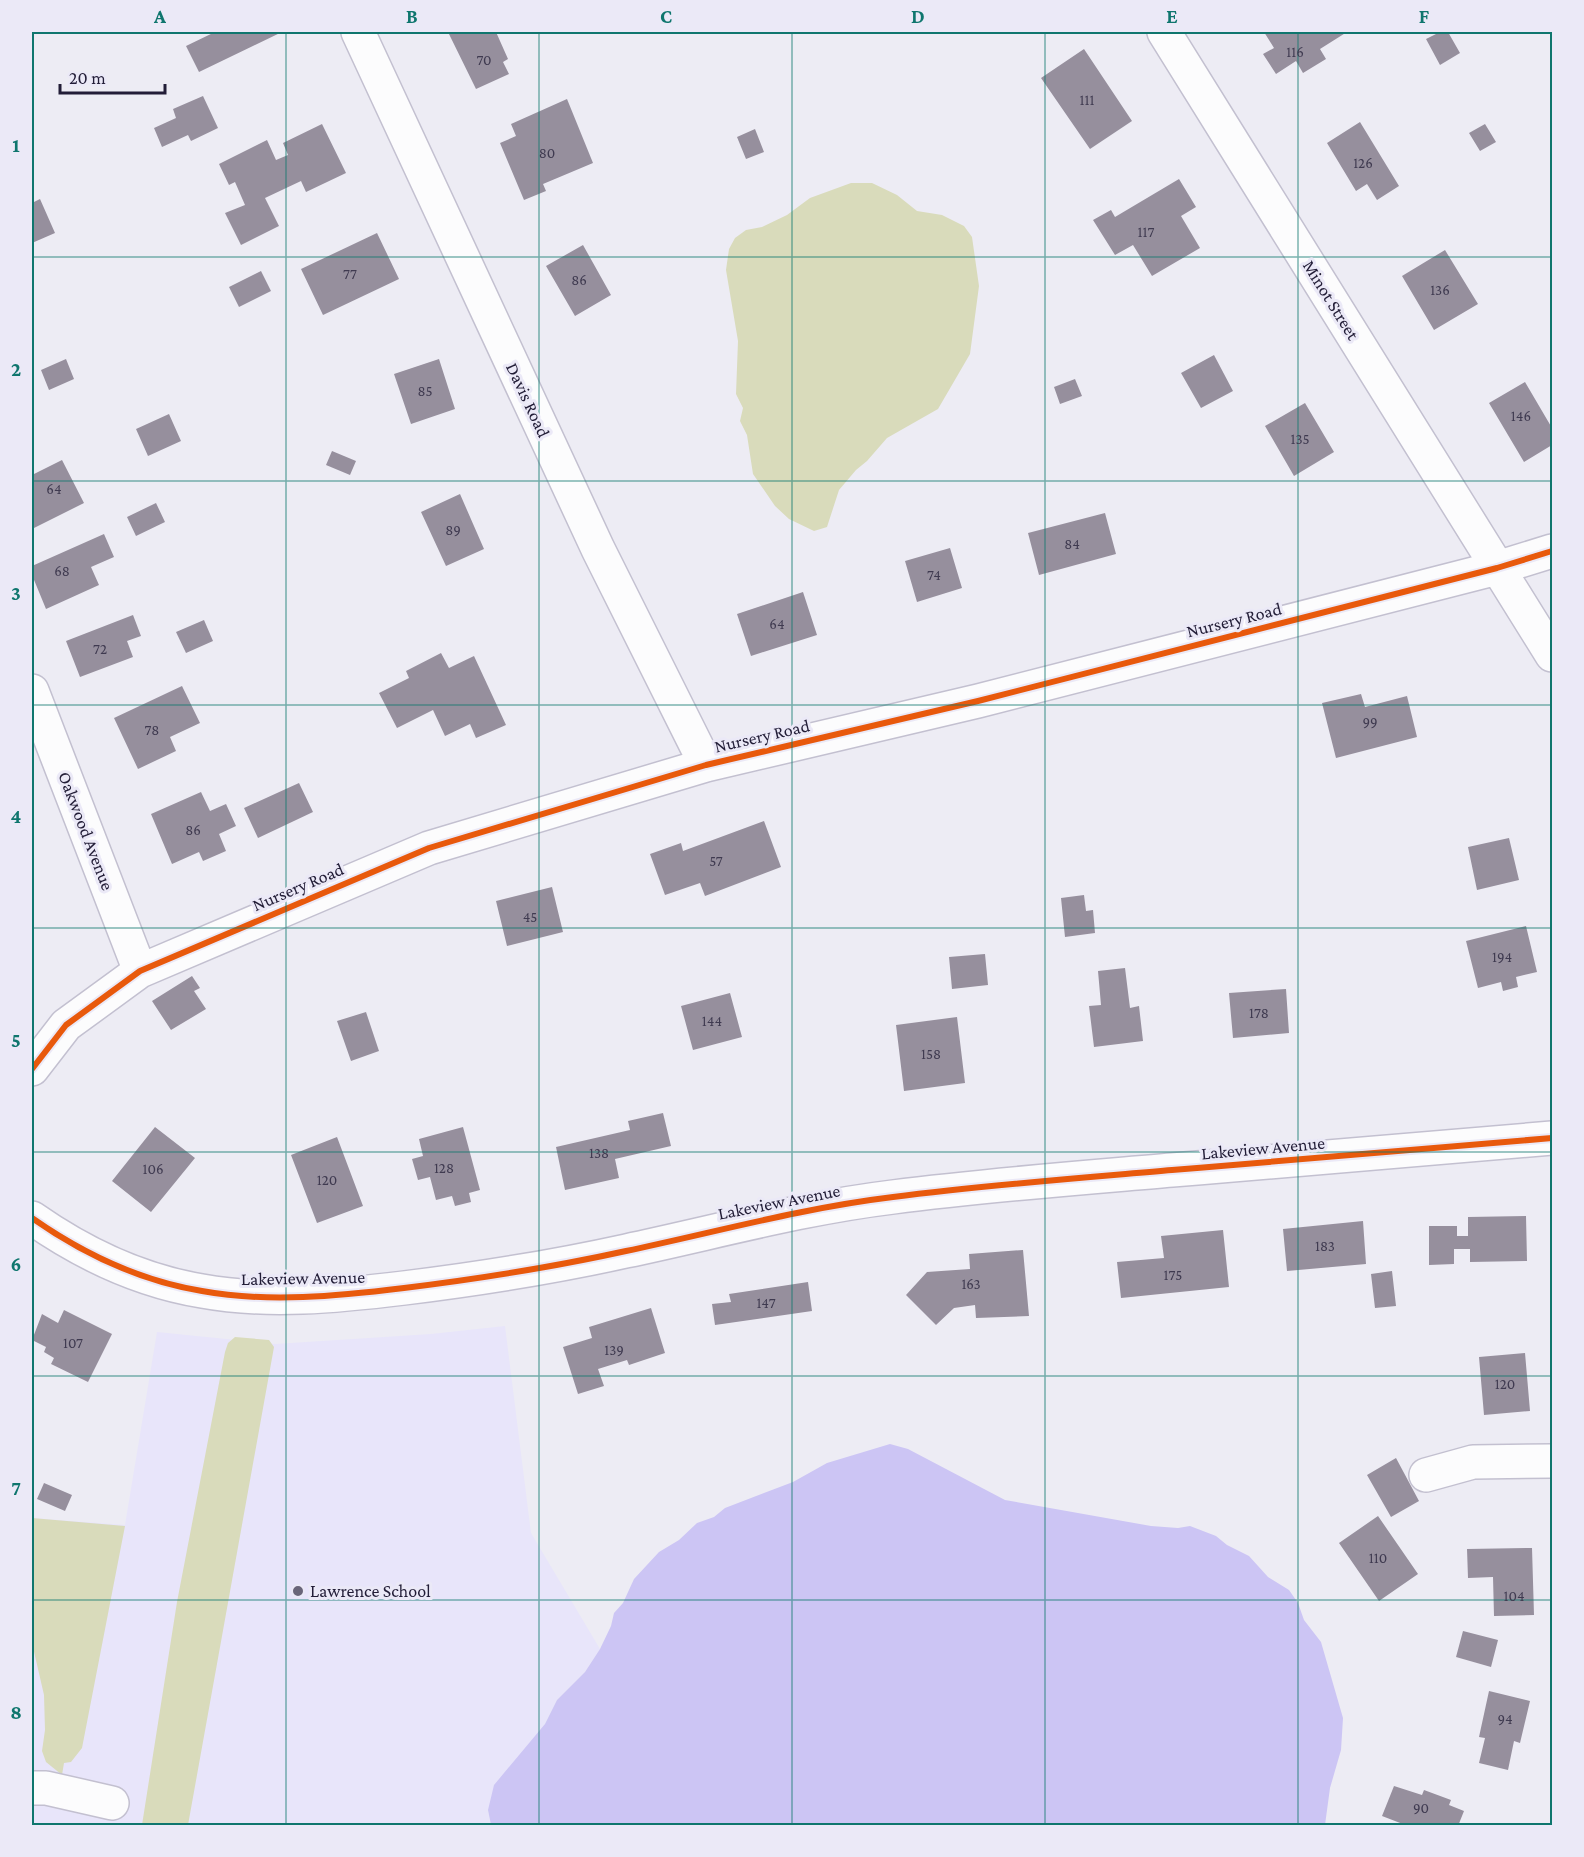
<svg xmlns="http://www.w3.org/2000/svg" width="1584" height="1857" font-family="'Crimson Pro',serif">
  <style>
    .built { fill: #e8e5fa }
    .green { fill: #d9dbbb }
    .water { fill: #ccc5f4 }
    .building { fill: #968f9d }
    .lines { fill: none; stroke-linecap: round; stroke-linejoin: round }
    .minor-casing { stroke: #c3c0d0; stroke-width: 36 }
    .minor { stroke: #fcfcfd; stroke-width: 33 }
    .cycleway-casing { stroke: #ebe9f7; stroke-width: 10 }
    .cycleway { stroke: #e8590c; stroke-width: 6 }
    .grid { fill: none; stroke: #0f766e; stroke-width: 1.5; stroke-opacity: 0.55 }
    .poi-dot { fill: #696579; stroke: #ebe9f7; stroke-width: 2 }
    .labels { text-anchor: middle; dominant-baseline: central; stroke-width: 6; stroke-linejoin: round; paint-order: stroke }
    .number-label { font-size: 15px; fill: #3f3a50 }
    .street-label { font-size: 18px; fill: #221d37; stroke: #ebe9f7 }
    .poi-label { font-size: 18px; fill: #221d37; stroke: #ebe9f7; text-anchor: start }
    .neatline { fill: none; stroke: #0f766e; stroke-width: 2 }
    .grid-label { font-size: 20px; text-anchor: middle; font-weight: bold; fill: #0f766e }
  </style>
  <rect width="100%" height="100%" fill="#edecf4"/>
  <path class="built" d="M505,1326L531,1533L600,1649L585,1672L557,1700L545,1724L488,1810L491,1825H32V1518L125,1525L157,1332L275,1344L431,1334Z"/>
  <path class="green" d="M851,183H872L897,195L917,211L942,215L964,226L972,237L979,286L970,354L938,409L887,438L867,461L856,470L839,490L827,527L814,531L789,519L775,506L753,474L747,435L740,421L743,408L736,394L738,341L726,270L729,249L735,238L746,230L762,227L787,215L810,198Z
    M235,1337L269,1340L274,1347L188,1825H142L177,1602L225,1352L228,1343Z
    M32,1518L125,1526L82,1748L71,1762L64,1763L62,1775L46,1762L42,1751L45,1730L44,1695L32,1643Z"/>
  <path class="water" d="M890,1444L908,1449L1005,1500L1151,1526L1178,1528L1190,1526L1216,1536L1227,1545L1249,1556L1268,1577L1289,1590L1298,1603L1304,1620L1321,1642L1343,1718L1341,1750L1330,1788L1325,1825H491L488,1810L494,1785L545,1724L557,1700L585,1672L600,1649L611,1626L614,1613L623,1603L634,1579L659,1552L679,1540L697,1523L714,1517L725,1508L793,1482L827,1463Z"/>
  <path class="building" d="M215,32H282L199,72L186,46Z
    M448,32H496L508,59L503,62L509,74L476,89Z
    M1264,32H1347L1320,49L1326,59L1303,73L1296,61L1276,74L1263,54L1274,48Z
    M1440,32H1448L1460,53L1440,65L1426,39Z
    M1084,49L1132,121L1090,149L1041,78Z
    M203,96L218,128L191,141L188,135L162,147L154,128L176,118L173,109Z
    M567,99L593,163L543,184L546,191L524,200L500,143L516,136L511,124Z
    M1360,122L1399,186L1377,200L1367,184L1356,191L1327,143Z
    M322,124L346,173L306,192L301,181L265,198L279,226L241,245L225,213L245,205L235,182L229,185L219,164L267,140L276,160L288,155L283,143Z
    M1485,124L1496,142L1480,151L1469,133Z
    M755,129L764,152L746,159L737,137Z
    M1179,179L1196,207L1181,216L1200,248L1152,276L1133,245L1115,255L1093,220L1111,210L1115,217Z
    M40,199L55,233L32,243V203Z
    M377,233L399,279L323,315L301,269Z
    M583,245L611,295L575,316L546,266Z
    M1445,250L1478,304L1434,330L1402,276Z
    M261,271L271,291L239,307L229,287Z
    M1214,355L1233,391L1201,408L1181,373Z
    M66,359L74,379L49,390L41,370Z
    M439,359L455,409L411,424L394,374Z
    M1075,379L1082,396L1060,404L1054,387Z
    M1525,382L1552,428V445L1524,462L1489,403Z
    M1305,403L1334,452L1294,476L1265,426Z
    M169,414L181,441L148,456L136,429Z
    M332,451L356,461L350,475L326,465Z
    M62,460L84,503L32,529V475Z
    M460,494L484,549L446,566L421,512Z
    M156,503L165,522L136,536L127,517Z
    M1105,513L1116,554L1039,575L1028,533Z
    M104,534L114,557L91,567L99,585L46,609L32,575V566Z
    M950,548L962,588L917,602L905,561Z
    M803,592L817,635L751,656L737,614Z
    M133,615L141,636L127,641L133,657L80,677L66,641Z
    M204,620L213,641L186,653L176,632Z
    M441,653L449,668L474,656L506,725L476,738L470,724L445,736L433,710L397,728L379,693L409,678L406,671Z
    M182,686L200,723L170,737L176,751L138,769L114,718Z
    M1361,694L1365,707L1407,696L1417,737L1336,758L1322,703Z
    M299,783L313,812L258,838L244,808Z
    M201,792L210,811L226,804L236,826L219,834L226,851L203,861L199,852L172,864L151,814Z
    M764,821L781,867L705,896L700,883L665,895L650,854L681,843L683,851Z
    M1509,838L1519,880L1477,890L1468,847Z
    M552,887L563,932L507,946L496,901Z
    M1084,895L1086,911L1093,910L1095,933L1065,937L1061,898Z
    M1526,926L1537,972L1516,977L1518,987L1503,991L1501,982L1478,988L1466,941Z
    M985,954L988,985L952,989L949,957Z
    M1125,968L1130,1008L1139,1006L1143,1041L1094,1047L1089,1006L1101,1005L1098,971Z
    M192,976L200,988L194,991L206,1009L171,1030L152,1001Z
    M1286,989L1289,1033L1233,1038L1229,993Z
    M730,993L742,1037L693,1050L681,1006Z
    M366,1012L379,1051L351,1061L337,1021Z
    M957,1017L965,1083L904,1091L896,1025Z
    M663,1113L671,1146L615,1159L619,1178L565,1190L556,1147L630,1130L628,1121Z
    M155,1127L195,1158L151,1212L112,1181Z
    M463,1127L480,1190L469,1193L471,1202L455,1206L452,1196L436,1200L430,1177L418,1180L412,1159L423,1156L419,1139Z
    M337,1137L363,1206L317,1223L291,1155Z
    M1526,1216L1527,1261L1470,1262V1249H1454V1264L1429,1265V1226H1457V1236H1468V1217Z
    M1363,1221L1366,1264L1287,1271L1283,1229Z
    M1223,1230L1229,1287L1121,1298L1117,1262L1164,1258L1161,1236Z
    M1023,1250L1029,1316L976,1318L975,1305L954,1308L936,1325L906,1295L927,1272L970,1269L969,1254Z
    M1392,1271L1396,1306L1375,1308L1371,1274Z
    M808,1282L812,1311L715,1325L712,1304L731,1302L729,1294Z
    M651,1308L665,1353L629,1365L627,1360L598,1369L604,1386L578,1394L563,1347L592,1338L589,1327Z
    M64,1310L112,1334L88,1382L51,1364L54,1358L44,1352L46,1347L32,1340L42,1314L58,1323Z
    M1525,1353L1530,1411L1484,1415L1479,1357Z
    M1396,1458L1419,1501L1391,1517L1367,1475Z
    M44,1483L72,1495L65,1511L37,1499Z
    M1378,1516L1418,1574L1379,1601L1339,1543Z
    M1532,1548L1534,1615L1494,1616L1493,1577L1468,1578L1467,1549Z
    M1463,1631L1498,1640L1491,1667L1456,1657Z
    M1489,1691L1530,1701L1520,1743L1514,1741L1508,1770L1479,1763L1485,1738L1479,1737Z
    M1394,1786L1422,1795L1424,1790L1451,1800L1449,1805L1464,1811L1458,1826H1408L1382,1816Z"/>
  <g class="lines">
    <defs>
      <path id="minor" d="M358,32L598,549L706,765
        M1164,32L1552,655
        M32,691L140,971
        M32,1069L66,1025L140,971L429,848L706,765L978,701L1497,568L1552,551
        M32,1218C82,1253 141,1281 202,1291C267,1303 339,1296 404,1288C478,1279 553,1267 626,1251C716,1232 802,1208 893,1197C986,1185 1079,1178 1172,1170C1299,1160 1426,1149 1552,1138
        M1426,1475L1473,1462L1552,1461
        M32,1788H46L112,1803"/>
    </defs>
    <use href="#minor" class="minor-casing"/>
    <use href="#minor" class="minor"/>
    <defs>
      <path id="cycleway" d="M32,1069L66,1025L140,971L429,848L706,765L978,701L1497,568L1552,551
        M32,1218C82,1253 141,1281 202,1291C267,1303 339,1296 404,1288C478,1279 553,1267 626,1251C716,1232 802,1208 893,1197C986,1185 1079,1178 1172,1170C1299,1160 1426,1149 1552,1138"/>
    </defs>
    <use href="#cycleway" class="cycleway-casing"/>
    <use href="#cycleway" class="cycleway"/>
  </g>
  <path class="grid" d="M286,32V1826M539,32V1826M792,32V1826M1045,32V1826M1298,32V1826M32,257H1552M32,481H1552M32,705H1552M32,928H1552M32,1152H1552M32,1376H1552M32,1600H1552"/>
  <circle class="poi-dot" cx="298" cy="1591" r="6"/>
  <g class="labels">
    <g class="number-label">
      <text x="1295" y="52">116</text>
      <text x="484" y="60">70</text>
      <text x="1087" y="100">111</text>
      <text x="547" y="153">80</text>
      <text x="1363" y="163">126</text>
      <text x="1146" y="232">117</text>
      <text x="350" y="274">77</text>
      <text x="579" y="280">86</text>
      <text x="1440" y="290">136</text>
      <text x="425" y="391">85</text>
      <text x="1521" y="416">146</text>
      <text x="1300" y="439">135</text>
      <text x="54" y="489">64</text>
      <text x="453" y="530">89</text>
      <text x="1072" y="544">84</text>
      <text x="62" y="571">68</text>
      <text x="934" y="575">74</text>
      <text x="777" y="624">64</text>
      <text x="100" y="649">72</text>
      <text x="1370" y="722">99</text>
      <text x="152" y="730">78</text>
      <text x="193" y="830">86</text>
      <text x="716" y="861">57</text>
      <text x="530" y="917">45</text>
      <text x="1502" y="957">194</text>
      <text x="1259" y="1013">178</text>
      <text x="712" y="1021">144</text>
      <text x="931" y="1054">158</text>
      <text x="599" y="1153">138</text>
      <text x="444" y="1168">128</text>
      <text x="153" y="1169">106</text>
      <text x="327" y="1180">120</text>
      <text x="1325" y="1246">183</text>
      <text x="1173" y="1275">175</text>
      <text x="971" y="1284">163</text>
      <text x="766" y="1303">147</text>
      <text x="73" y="1343">107</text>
      <text x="614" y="1350">139</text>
      <text x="1505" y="1384">120</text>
      <text x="1378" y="1558">110</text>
      <text x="1514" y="1596">104</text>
      <text x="1505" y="1719">94</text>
      <text x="1421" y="1808">90</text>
    </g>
    <g class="street-label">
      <text transform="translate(1331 300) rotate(58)">Minot Street</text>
      <text transform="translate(528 400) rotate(65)">Davis Road</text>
      <text transform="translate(1234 620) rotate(-14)">Nursery Road</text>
      <text transform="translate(762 736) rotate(-13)">Nursery Road</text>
      <text transform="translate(86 831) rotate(69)">Oakwood Avenue</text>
      <text transform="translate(298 887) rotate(-23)">Nursery Road</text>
      <text transform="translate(1263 1148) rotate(-5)">Lakeview Avenue</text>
      <text transform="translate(779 1202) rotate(-11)">Lakeview Avenue</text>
      <text transform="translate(303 1278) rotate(-1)">Lakeview Avenue</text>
    </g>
    <g class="poi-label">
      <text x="310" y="1591">Lawrence School</text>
    </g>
  </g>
  <rect width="1584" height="1857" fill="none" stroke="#ebe9f7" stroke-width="66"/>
  <path d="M60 84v9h105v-9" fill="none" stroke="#221d37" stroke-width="3"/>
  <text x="69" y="84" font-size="18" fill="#221d37" stroke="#ebe9f7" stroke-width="4.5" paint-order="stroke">20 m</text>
  <rect x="33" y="33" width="1518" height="1791" class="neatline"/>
  <g class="grid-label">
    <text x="160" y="23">A</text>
    <text x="412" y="23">B</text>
    <text x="666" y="23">C</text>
    <text x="918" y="23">D</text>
    <text x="1172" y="23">E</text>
    <text x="1424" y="23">F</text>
    <text x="16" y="152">1</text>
    <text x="16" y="376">2</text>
    <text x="16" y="600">3</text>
    <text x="16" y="823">4</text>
    <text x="16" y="1047">5</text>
    <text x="16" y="1271">6</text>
    <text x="16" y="1495">7</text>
    <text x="16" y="1719">8</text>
  </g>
</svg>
